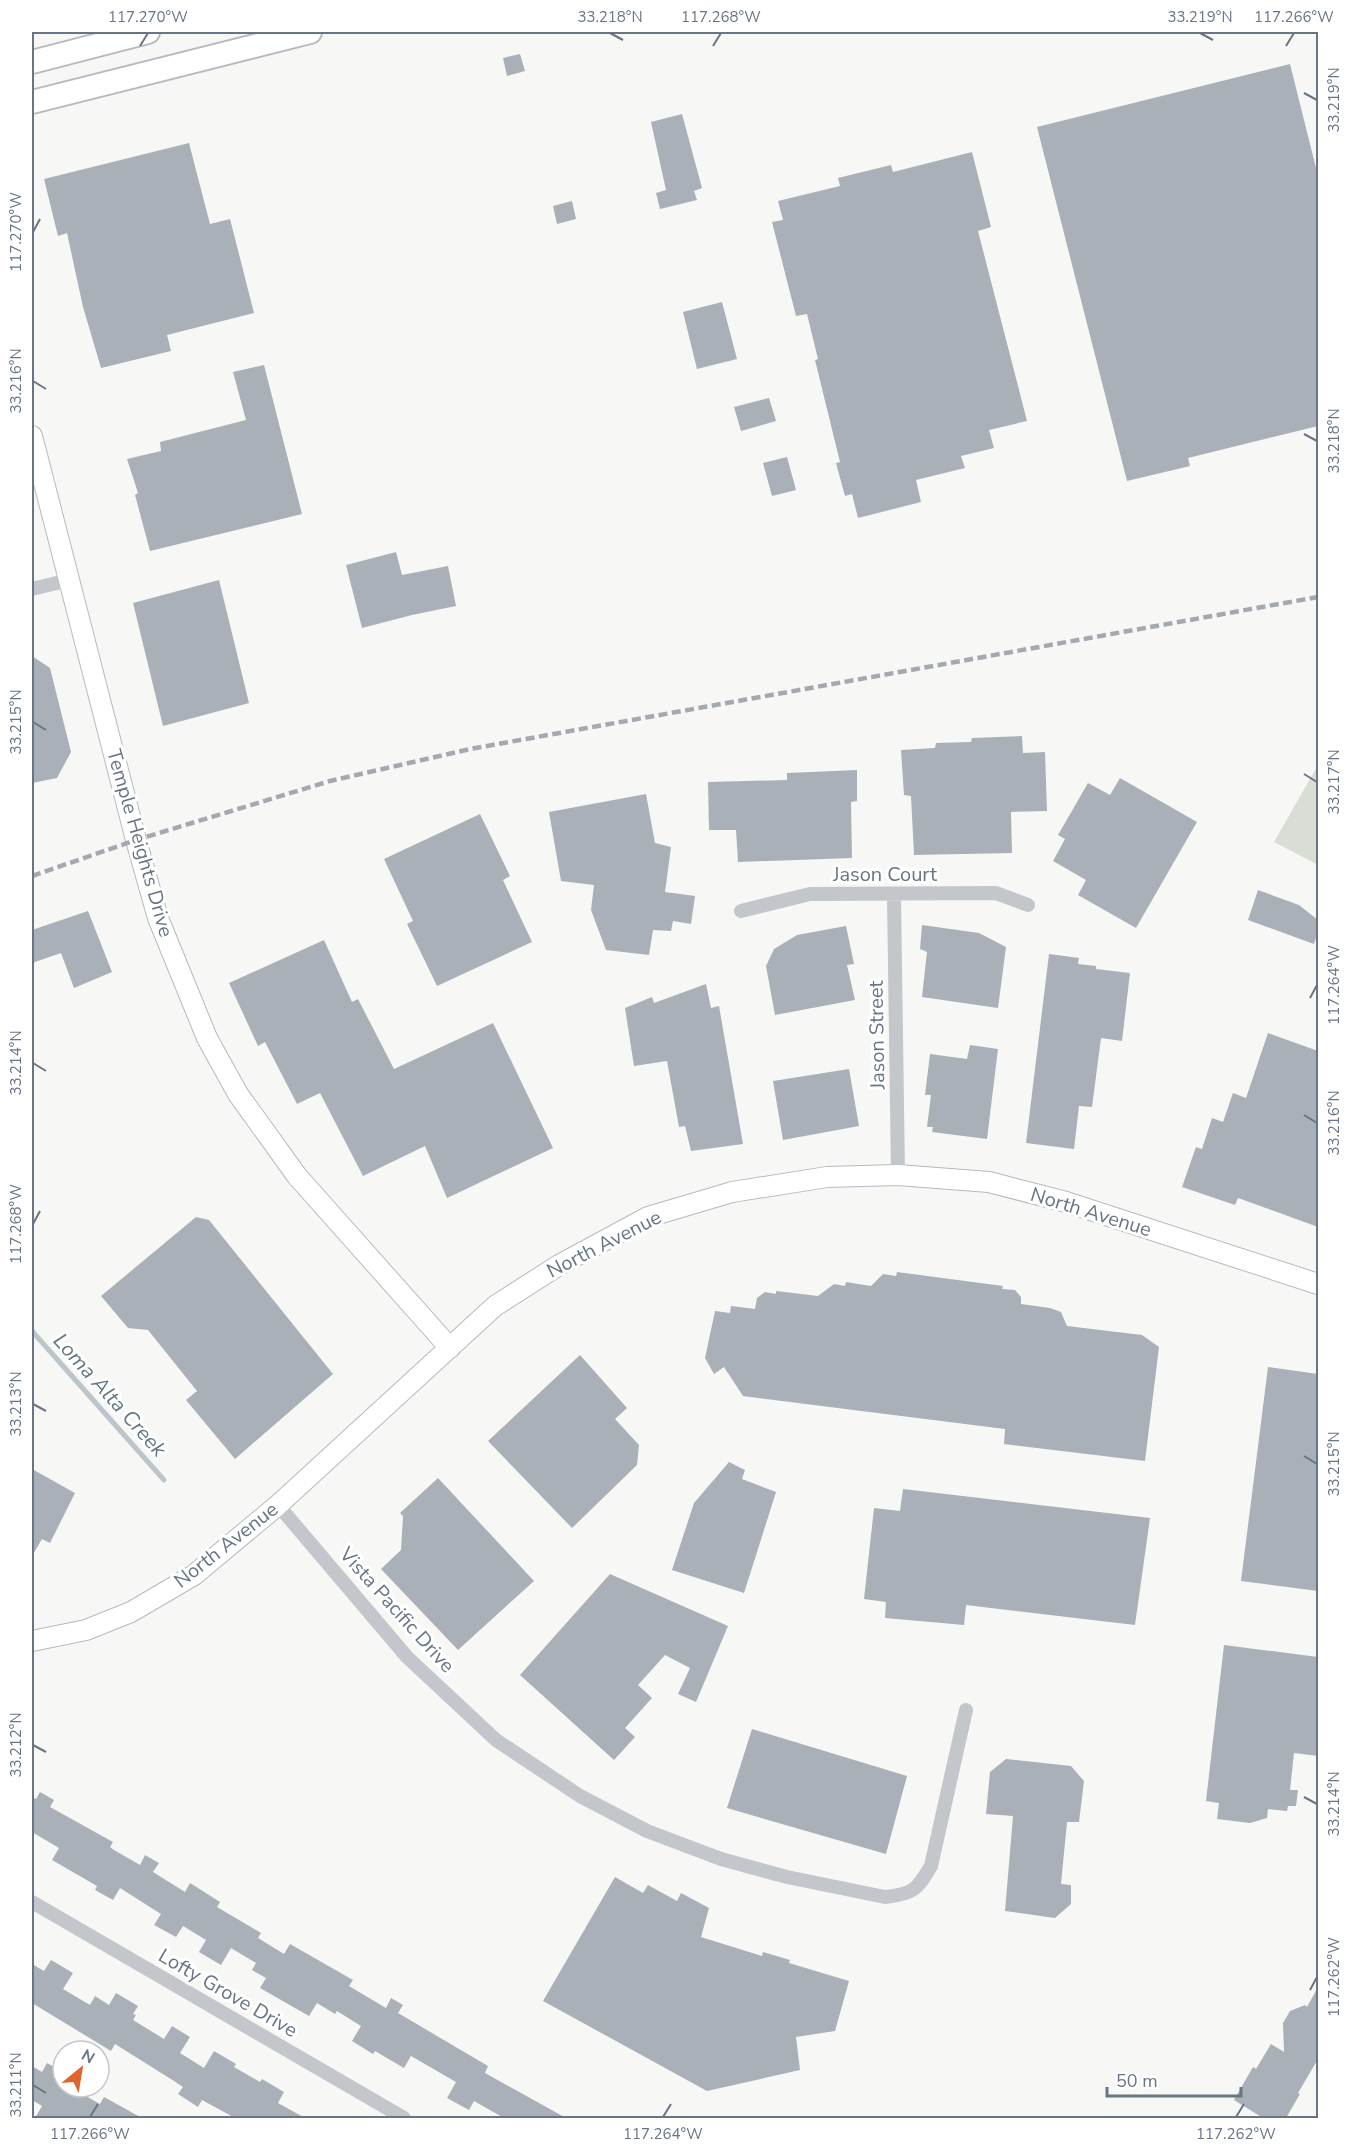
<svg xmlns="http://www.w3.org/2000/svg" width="1350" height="2150" font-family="'Nunito Sans',sans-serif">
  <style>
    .green { fill: #d8ded6 }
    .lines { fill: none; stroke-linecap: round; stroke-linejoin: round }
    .stream { stroke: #bbc5ca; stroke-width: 5 }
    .building { fill: #a9b0b7 }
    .secondary-casing { stroke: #b5babf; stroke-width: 22 }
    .primary-casing { stroke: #b6babe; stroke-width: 26 }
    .street { stroke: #c3c6ca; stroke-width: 14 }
    .secondary { stroke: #fff; stroke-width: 20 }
    .primary { stroke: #fff; stroke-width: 22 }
    .rail { stroke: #a4a9af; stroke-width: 4.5; stroke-dasharray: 9 4.5; stroke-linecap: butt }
    .ticks { fill: none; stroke: #677585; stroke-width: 2 }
    .labels { text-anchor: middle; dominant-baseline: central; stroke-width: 6; stroke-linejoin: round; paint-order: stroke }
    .street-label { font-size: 20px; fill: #677585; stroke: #fff }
    .water-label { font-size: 21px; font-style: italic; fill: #637781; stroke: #fff }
    .neatline { fill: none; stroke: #677585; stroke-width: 2 }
    .ticks-label { font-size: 15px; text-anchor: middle; fill: #677585 }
  </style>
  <rect width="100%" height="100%" fill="#f7f8f5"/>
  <path class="green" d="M1318,765V865L1274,842Z"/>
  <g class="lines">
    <path class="stream" d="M32,1331L164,1480"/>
  </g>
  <path class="building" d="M520,54L525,71L507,76L503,58Z
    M1290,64L1318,176V426L1188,458L1190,466L1127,481L1037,127Z
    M682,114L702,188L694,191L697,200L660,209L656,193L666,190L651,122Z
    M189,143L210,224L230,219L254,313L167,335L171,351L101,368L83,307L67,233L58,236L44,179Z
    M972,152L991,227L978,231L1027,421L989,430L994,448L961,456L965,468L916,480L921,502L858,518L852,494L845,496L836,463L840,462L815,360L818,359L807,314L796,316L772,222L783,220L778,201L840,186L838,178L891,165L893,172Z
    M572,201L576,219L557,224L553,206Z
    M722,302L737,359L697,369L683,312Z
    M264,365L302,514L150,551L135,495L138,493L127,459L161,451L160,442L246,420L233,372Z
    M769,398L776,421L741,431L734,407Z
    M787,457L796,490L772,496L763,463Z
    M396,552L402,575L448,566L456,606L412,615L362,628L346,565Z
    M219,580L249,703L163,726L133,603Z
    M32,656L50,668L71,752L57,778L32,783Z
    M1022,736L1023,753L1045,752L1047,811L1011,812L1012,853L914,855L911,796L904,795L901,750L935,748L936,743L971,742L972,738Z
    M857,770V801L851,802L852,858L738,862L736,830H709L708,782L787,780V773Z
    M1120,778L1197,822L1136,928L1078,895L1086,880L1053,861L1065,839L1058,835L1088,783L1110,795Z
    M646,794L655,843L671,847L665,892L695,896L691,924L673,921L671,931L653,930L649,955L606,950L591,910L594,885L561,881L549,812Z
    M480,814L510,876L503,880L532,942L437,986L407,924L413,921L384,859Z
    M1258,890L1299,905L1318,920V932L1314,944L1248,920Z
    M88,911L112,972L74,988L61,953L32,963V930Z
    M922,925L979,933L1006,947L998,1008L922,997L927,952L920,949Z
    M846,926L854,964L847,965L855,1000L775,1015L766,966L774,949L797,935Z
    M324,940L352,1002L358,999L394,1069L493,1023L553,1148L447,1198L425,1146L363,1176L320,1093L297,1104L265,1042L258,1046L229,983Z
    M1049,954L1079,958L1078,964L1096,966V969L1130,973L1122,1041L1101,1038L1092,1107L1079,1106L1074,1149L1026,1143Z
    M706,984L711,1008L719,1006L743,1144L691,1151L685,1126L679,1127L667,1061L634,1066L625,1008L652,997L654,1003Z
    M1268,1033L1318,1051V1227L1238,1198L1235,1205L1182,1187L1196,1147L1202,1149L1212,1118L1223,1122L1233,1093L1246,1098Z
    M970,1045L998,1049L987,1139L932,1132L933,1127H927L931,1095H925L930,1054L967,1059Z
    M849,1069L859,1126L783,1140L773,1081Z
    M196,1217L209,1220L333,1374L235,1459L186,1400L197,1391L148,1330L128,1328L101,1296Z
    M897,1272L1003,1286L1002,1289L1015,1290L1021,1297V1304L1050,1308L1061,1312L1067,1326L1142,1335L1159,1347L1145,1461L1004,1444L1005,1429L743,1396L724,1367L714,1374L705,1358L715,1311L730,1313L731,1306L755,1309L757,1298L765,1292L776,1294V1291L818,1296L834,1284L845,1286L846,1282L871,1286L883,1274L896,1276Z
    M580,1355L627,1408L615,1419L639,1445L637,1465L572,1528L488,1441Z
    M1268,1367L1318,1374V1591L1241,1581Z
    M729,1462L745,1470L742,1479L776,1492L744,1593L672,1570L694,1503Z
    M32,1469L75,1493L50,1543L42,1539L32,1556Z
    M438,1478L534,1581L458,1650L381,1569L401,1550L403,1516L400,1513Z
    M903,1489L1150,1518L1135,1625L966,1605L964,1625L885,1618L886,1602L864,1599L874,1508L900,1511Z
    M610,1574L728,1626L696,1702L678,1694L690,1668L665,1655L638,1685L652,1698L625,1728L635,1737L614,1760L520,1675Z
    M1224,1645L1318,1657V1756L1294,1753L1290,1790H1298L1296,1806H1288L1287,1811L1268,1809L1267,1818L1250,1823L1217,1819L1219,1803L1206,1801Z
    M752,1729L907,1776L886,1854L727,1808Z
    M1006,1759L1071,1766L1084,1781L1079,1822H1067L1061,1884L1071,1885V1904L1055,1918L1005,1911L1013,1816L986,1814L990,1772Z
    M40,1792L54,1800L50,1807L113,1842L110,1847L114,1850L140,1865L145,1855L159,1863L153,1872L185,1892L190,1883L220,1902L217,1907L261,1933L258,1938L284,1954L290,1944L353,1980L349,1986L386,2008L391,1998L403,2005L398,2013L488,2066L485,2073L566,2118H504L474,2101L469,2110L447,2098L456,2082L411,2056L404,2068L375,2051L373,2054L352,2041L361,2026L337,2011L335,2014L317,2003L309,2016L260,1988L266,1978L252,1970L256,1963L231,1948L221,1965L199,1952L206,1940L183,1926L176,1937L154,1925L161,1914L120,1888L113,1900L95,1890L97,1886L52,1860L59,1848L32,1832V1797L36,1799Z
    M615,1877L643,1893L648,1885L677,1901L681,1893L709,1908L701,1937L762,1956L763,1952L790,1960L789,1963L849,1981L835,2031L796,2037L800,2070L707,2091L543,2001Z
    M51,1960L73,1973L63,1989L90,2005L95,1996L109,2005L116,1993L138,2006L133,2014L136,2015L133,2020L164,2039L172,2026L190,2037L180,2053L204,2068L214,2051L236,2064L234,2067L260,2082L262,2079L284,2092L278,2103L305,2118H235L202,2100L198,2107L178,2094L183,2087L174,2081L115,2044L111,2051L32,2003V1964L44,1971Z
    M1318,1987V2059L1298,2093L1300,2094L1286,2118H1263L1234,2100L1253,2067L1256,2069L1271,2044L1284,2052L1283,2023L1290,2011L1305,2005L1307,2007Z
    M47,2063L63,2072L58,2080L63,2083V2087H70L100,2104L104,2097L142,2118H35L42,2106L32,2100V2066L42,2072Z"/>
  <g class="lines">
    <defs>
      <path id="secondary" d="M32,436L136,840L158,918L207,1038L238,1094L297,1176L450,1348
        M32,1641L86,1630L131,1612L194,1575L278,1505L495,1306L559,1265L648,1217L732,1192L827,1177L898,1175L989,1182L1066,1202L1318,1284"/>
      <path id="primary" d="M32,62L148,32
        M32,102L310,32"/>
    </defs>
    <use href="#secondary" class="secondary-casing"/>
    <use href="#primary" class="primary-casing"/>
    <path class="street" d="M32,589L69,580
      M894,895L898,1175
      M741,911L810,894L996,893L1028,905
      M278,1505L407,1657L496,1740L580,1796L647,1831L721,1859L787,1877L885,1897C913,1894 917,1890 931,1866L966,1710
      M32,1902L404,2118"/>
    <use href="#secondary" class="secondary"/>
    <use href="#primary" class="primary"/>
    <path class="rail" d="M32,876L136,840L330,781L470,749L1318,597"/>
  </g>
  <path class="ticks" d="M610,33L623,40M1200,33L1213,40M140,46L148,33M713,46L721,33M1286,46L1294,33M1304,93L1317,100M33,232L40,219M33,381L46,389M1304,434L1317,441M33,722L46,730M1304,774L1317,782M1310,998L1317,985M33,1063L46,1071M1304,1115L1317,1123M33,1224L40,1211M33,1404L46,1411M1304,1456L1317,1464M33,1745L46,1752M1304,1797L1317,1804M1310,1990L1317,1977M33,2085L46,2093M90,2117L98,2104M663,2117L671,2104M1236,2117L1244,2104"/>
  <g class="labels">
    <g class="street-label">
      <text transform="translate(140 843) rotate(74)">Temple Heights Drive</text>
      <text x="885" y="874">Jason Court</text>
      <text transform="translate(877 1035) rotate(-91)">Jason Street</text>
      <text transform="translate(1091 1212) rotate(17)">North Avenue</text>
      <text transform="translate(604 1244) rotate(-27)">North Avenue</text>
      <text transform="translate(226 1545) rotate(-38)">North Avenue</text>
      <text transform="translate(397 1610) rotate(48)">Vista Pacific Drive</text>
      <text transform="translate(228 1993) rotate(30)">Lofty Grove Drive</text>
    </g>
    <g class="water-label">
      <text transform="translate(110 1395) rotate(48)">Loma Alta Creek</text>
    </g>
  </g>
  <rect width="1350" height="2150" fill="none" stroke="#ffffff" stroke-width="66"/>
  <g transform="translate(81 2069) rotate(30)"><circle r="28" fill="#ffffff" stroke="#c2c8ce" stroke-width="1.5"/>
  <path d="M0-4.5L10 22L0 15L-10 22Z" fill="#e0652d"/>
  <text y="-9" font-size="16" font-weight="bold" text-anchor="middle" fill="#677585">N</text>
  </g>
  <path d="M1107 2087v9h134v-9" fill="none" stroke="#677585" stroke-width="3"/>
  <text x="1116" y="2087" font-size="18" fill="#677585" stroke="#ffffff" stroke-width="4.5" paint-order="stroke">50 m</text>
  <rect x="33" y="33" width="1284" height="2084" class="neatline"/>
  <g class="ticks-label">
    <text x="148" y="22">117.270°W</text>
    <text x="610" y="22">33.218°N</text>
    <text x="721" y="22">117.268°W</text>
    <text x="1200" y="22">33.219°N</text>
    <text x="1294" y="22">117.266°W</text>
    <text transform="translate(1334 100) rotate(-90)" y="5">33.219°N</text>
    <text transform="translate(16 232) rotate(-90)" y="5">117.270°W</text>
    <text transform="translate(16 381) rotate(-90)" y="5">33.216°N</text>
    <text transform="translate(1334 441) rotate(-90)" y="5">33.218°N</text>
    <text transform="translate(16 722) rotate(-90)" y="5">33.215°N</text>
    <text transform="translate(1334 782) rotate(-90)" y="5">33.217°N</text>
    <text transform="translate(1334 985) rotate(-90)" y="5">117.264°W</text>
    <text transform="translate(16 1063) rotate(-90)" y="5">33.214°N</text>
    <text transform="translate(1334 1123) rotate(-90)" y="5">33.216°N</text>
    <text transform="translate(16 1224) rotate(-90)" y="5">117.268°W</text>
    <text transform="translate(16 1404) rotate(-90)" y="5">33.213°N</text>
    <text transform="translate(1334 1464) rotate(-90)" y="5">33.215°N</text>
    <text transform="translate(16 1745) rotate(-90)" y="5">33.212°N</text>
    <text transform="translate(1334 1804) rotate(-90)" y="5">33.214°N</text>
    <text transform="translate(1334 1977) rotate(-90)" y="5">117.262°W</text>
    <text transform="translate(16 2085) rotate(-90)" y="5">33.211°N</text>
    <text x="90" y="2139">117.266°W</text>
    <text x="663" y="2139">117.264°W</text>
    <text x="1236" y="2139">117.262°W</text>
  </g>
</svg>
